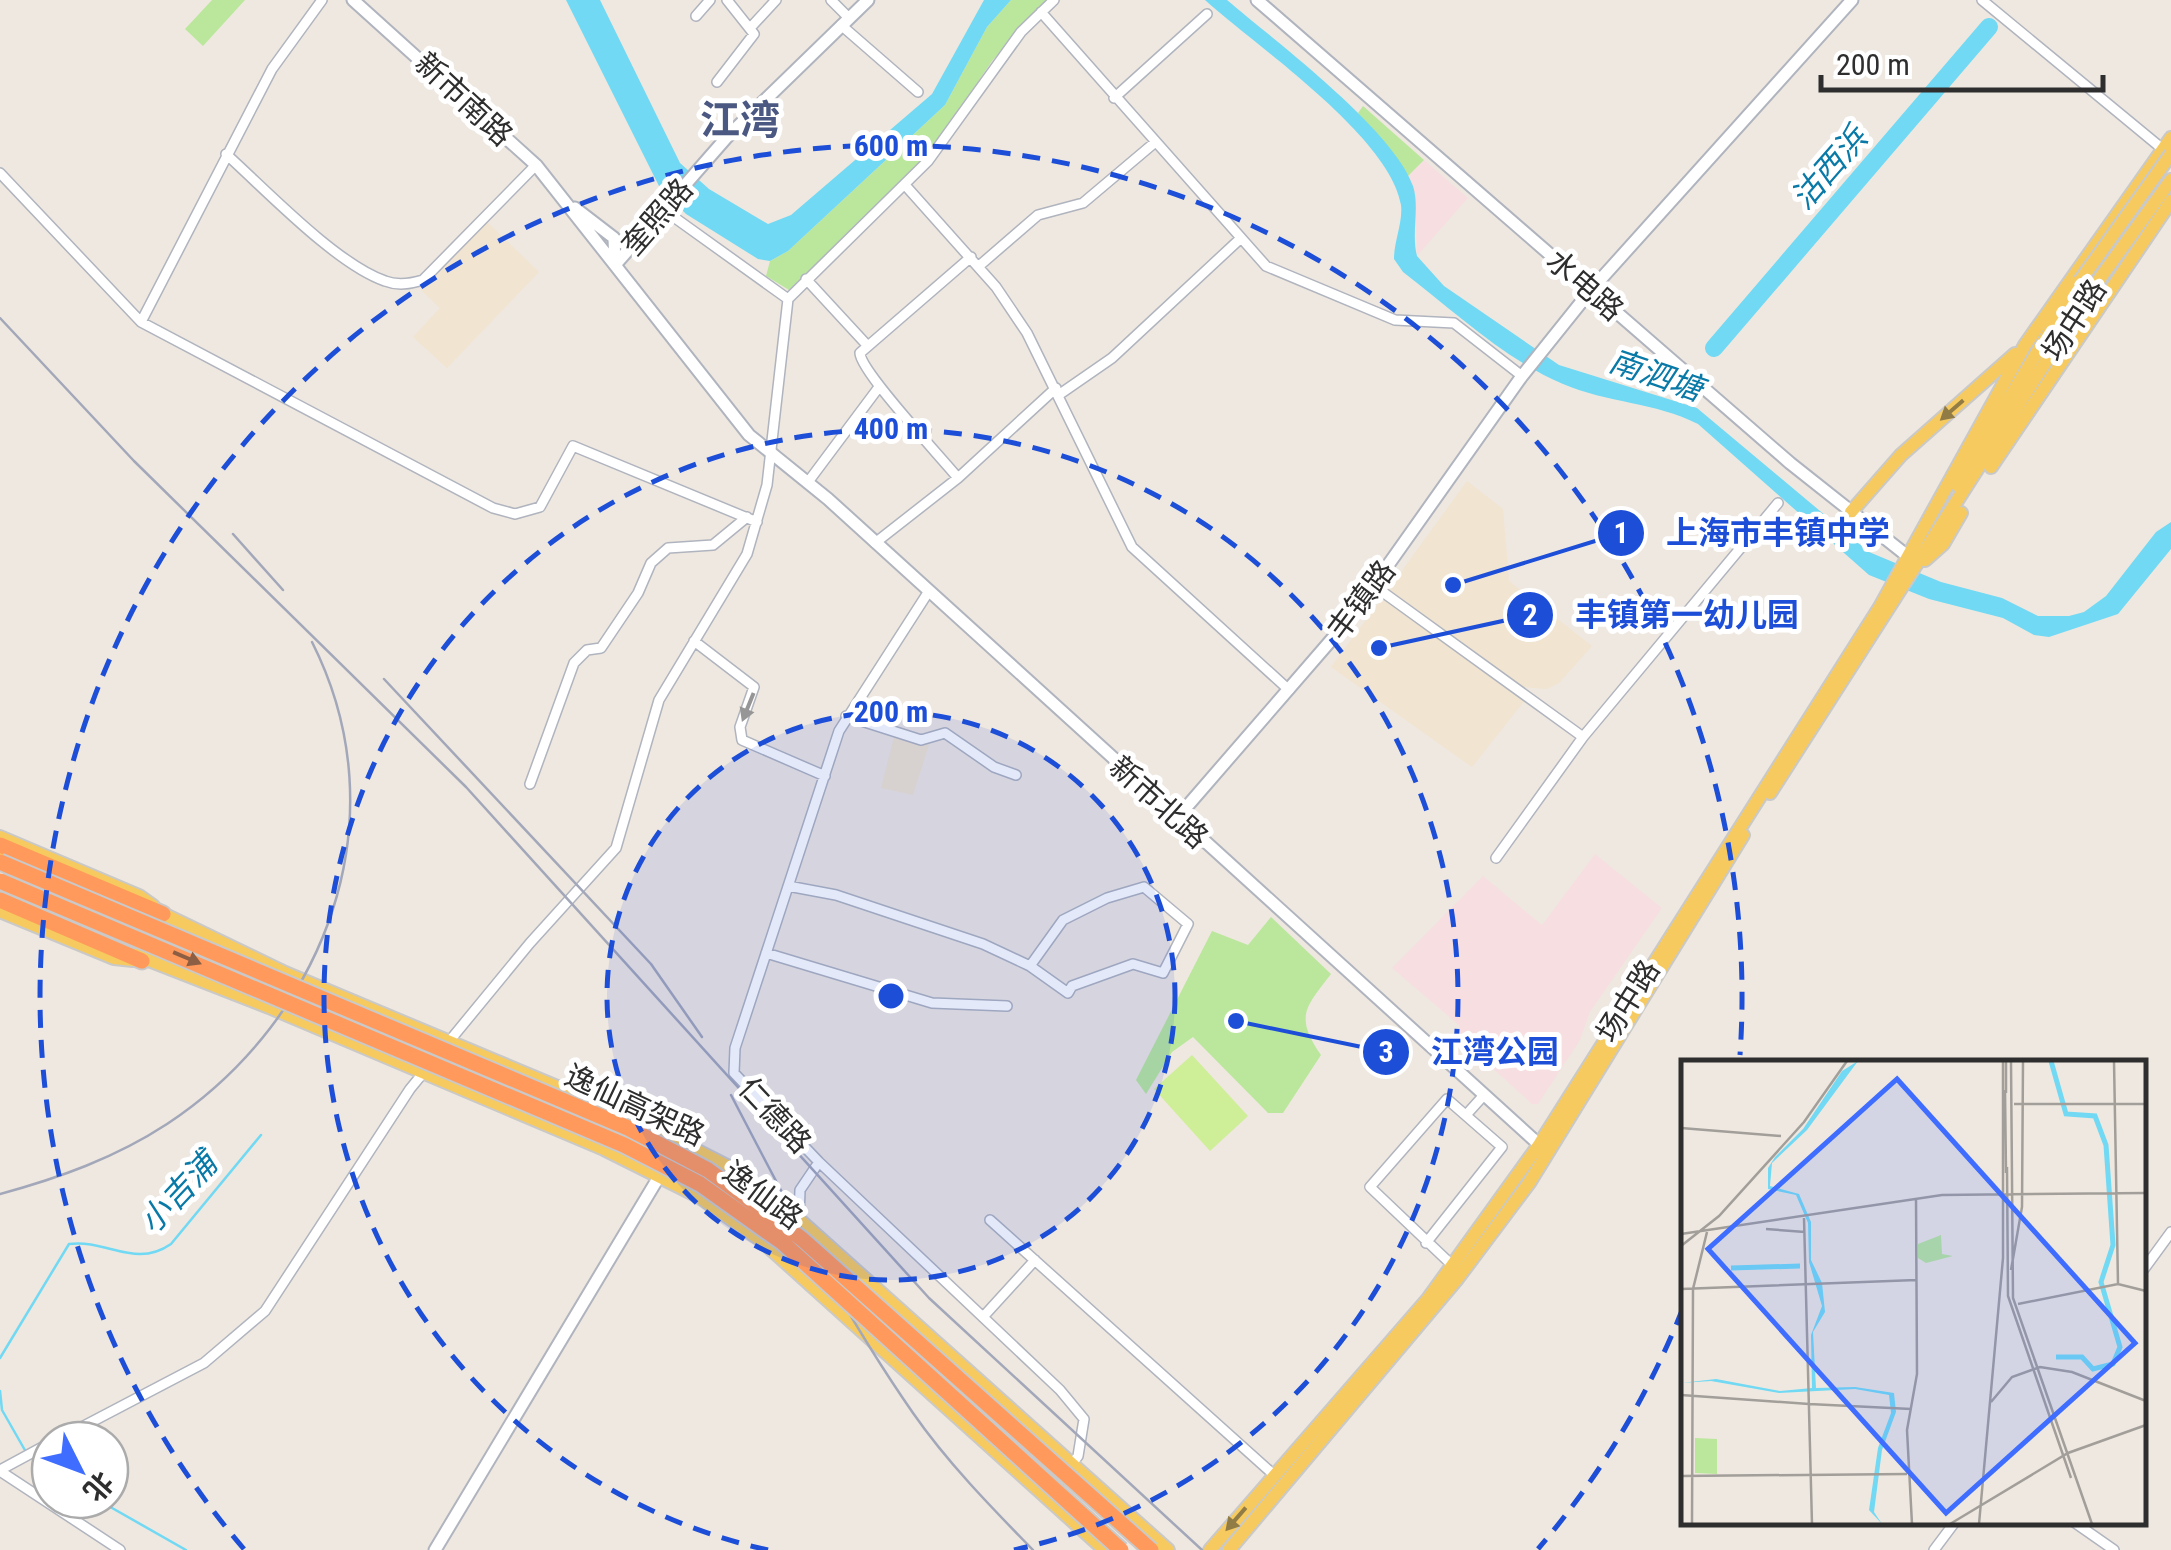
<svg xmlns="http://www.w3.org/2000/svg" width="2171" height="1550" font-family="'Roboto Condensed','Noto Sans SC',sans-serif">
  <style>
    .education { fill: #f1e4d0 }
    .medical { fill: #f6dee1 }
    .green { fill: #bae79c }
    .pitch { fill: #cfee98 }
    .water { fill: #71d9f3 }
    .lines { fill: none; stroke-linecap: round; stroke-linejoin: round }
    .stream { stroke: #71d9f3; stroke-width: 2.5 }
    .river { stroke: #71d9f3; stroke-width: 18 }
    .street-casing { stroke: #b0b4be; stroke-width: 12 }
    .secondary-casing { stroke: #b0b4be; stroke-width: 15 }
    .primary-casing { stroke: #c9c9c9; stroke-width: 16 }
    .highway-casing { stroke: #c9c9c9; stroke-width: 19 }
    .street { stroke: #fff; stroke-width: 9 }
    .secondary { stroke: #fff; stroke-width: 11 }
    .primary { stroke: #f6ca5f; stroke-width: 12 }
    .highway { stroke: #ff995c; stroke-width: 15 }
    .rail { stroke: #a2a7b9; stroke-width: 2.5 }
    .primary-bridge-casing { stroke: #c9c9c9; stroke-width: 16; stroke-linecap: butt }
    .highway-bridge-casing { stroke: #c9c9c9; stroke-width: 19; stroke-linecap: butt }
    .primary-bridge { stroke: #f6ca5f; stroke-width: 12 }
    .highway-bridge { stroke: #ff995c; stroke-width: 15 }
    .oneway { fill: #927c46 }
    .oneway2 { fill: #969696 }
    .oneway3 { fill: #8c5e43 }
    .ring { fill: none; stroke: #1d4ed8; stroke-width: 5; stroke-dasharray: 18 12 }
    .labels { text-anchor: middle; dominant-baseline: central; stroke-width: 10; stroke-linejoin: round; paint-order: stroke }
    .street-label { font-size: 30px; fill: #2e2e2e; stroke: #fff }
    .water-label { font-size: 32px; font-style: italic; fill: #097aa7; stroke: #fff }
    .district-label { font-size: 40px; font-weight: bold; fill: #4b5881; stroke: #fff }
    .inset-river { fill: none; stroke: #71d9f3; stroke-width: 5 }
    .inset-road { fill: none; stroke: #a29e99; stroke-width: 2.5 }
    .view { fill: #3e6dff; fill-opacity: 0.15; stroke: #3e6dff; stroke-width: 5 }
    .inset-edge { fill: none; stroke: #2e2e2e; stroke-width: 5 }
    .centre { fill: #1d4ed8; stroke: #fff; stroke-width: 5 }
    .ring-label { font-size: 30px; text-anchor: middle; font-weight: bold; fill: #1d4ed8; stroke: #fff; stroke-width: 10; stroke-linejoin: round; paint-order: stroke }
    .leader { fill: none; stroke: #1d4ed8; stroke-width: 4 }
    .callout-dot { fill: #1d4ed8; stroke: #fff; stroke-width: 4 }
    .mark-label { font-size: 30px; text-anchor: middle; font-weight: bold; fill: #fff }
    .callout-label { font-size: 32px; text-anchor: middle; font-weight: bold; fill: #1d4ed8; stroke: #fff; stroke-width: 10; stroke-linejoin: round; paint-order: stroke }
  </style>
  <rect width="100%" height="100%" fill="#efe8e0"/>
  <path class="education" d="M487,222L539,272L447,368L413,337L440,308L421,290Z
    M1467,481L1503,509L1509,581L1592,646L1559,683L1547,689L1520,687L1388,590Z
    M1383,597L1525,700L1472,767L1331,667Z
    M894,737L929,745L913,795L881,788Z"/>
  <path class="medical" d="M1424,160L1468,198L1417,256L1415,194L1408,176Z
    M1595,854L1662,908L1590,1012L1580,1040L1538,1104H1532L1457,1036L1460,1026L1392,968L1483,876L1542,925Z"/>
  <path class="green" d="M212,0H245L203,46L185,29Z
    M1011,0H1046L992,61L930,153L789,290L766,276L770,261L788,251L945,105L987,27Z
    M1363,106L1424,160L1408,176L1358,113Z
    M1271,917L1331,974C1306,1007 1294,1016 1321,1055L1283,1113H1268L1193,1037L1172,1052L1146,1094L1136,1080L1212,931L1248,945Z"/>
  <path class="pitch" d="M1192,1055L1248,1116L1210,1151L1154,1089Z"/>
  <path class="water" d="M566,0H600L680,163L709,189L768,224L791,215L932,94L984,0H1011L987,27L945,105L788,251L770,261L758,259L686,214L660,188Z
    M1205,0H1227C1275,41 1393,129 1413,186C1420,208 1411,233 1417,256L1444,286L1559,365L1697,408L1869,552L1941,582L2002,598L2038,616H2069L2084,612L2106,596L2156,532L2171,522V549L2118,614L2049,637L2034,635L2003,618L1929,599L1869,575L1698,424C1655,402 1607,403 1563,384C1504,359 1454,311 1403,272L1394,259C1394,241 1403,222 1401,205C1390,137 1256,46 1205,0Z"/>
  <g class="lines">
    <path class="stream" d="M0,1358L69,1244C107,1239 135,1269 171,1244L261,1135
      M0,1391L2,1410L26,1452
      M32,1458L50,1472
      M98,1500L186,1550"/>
    <path class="river" d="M1714,348L1989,27"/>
    <defs>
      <path id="street" d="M831,0L849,18
        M1982,0L2165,151
        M1041,12L1266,266L1395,320L1454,323L1522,376
        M696,16L710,0
        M841,25L918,92
        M751,27L776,0
        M717,82L754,34L727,0
        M1114,98L1207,14
        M226,154C266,190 336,264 385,281C398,286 410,284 423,280L536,165
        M0,173L141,322L493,508L515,514L540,507L573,446L757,522
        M905,185L996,287L1027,333L1132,547L1289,690
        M664,210L788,299
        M979,266L1038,215L1083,203L1153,144
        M806,279L866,344
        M141,322L272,69L322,0
        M1060,394L1112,358L1241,238
        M958,478C941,457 860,371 860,353L971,257
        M808,482L879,387
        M875,543L958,478L1056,388
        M1373,585L1583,737
        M929,591L839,731L735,1048L734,1073L819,1162L1060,1390L1084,1419L1078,1456L1052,1491
        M694,641L754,687L740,727L742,740L825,776
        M846,716L921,740L945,733L994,767L1016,775
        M530,784L574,663L587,650L601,648L638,593L651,563L668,548L713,545L747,517
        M1496,858L1583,737L1778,503
        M788,886L836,895L983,944L1030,966L1063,920L1107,898L1144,887L1188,924L1163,973L1133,964L1072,986L1068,993L1030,966
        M766,953L932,1003L1007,1006
        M1466,1115L1484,1095
        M799,1218L800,1190L819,1162
        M990,1220L1274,1475
        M1426,1243L1502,1147L1447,1099L1370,1187L1453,1266
        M2144,1269L2171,1232
        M983,1317L1035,1260
        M57,1440L204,1363L265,1311L410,1089L530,943L616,848L659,700L747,554L767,485L788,299L928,161L1021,32L1054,0
        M0,1470L50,1443
        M0,1471L120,1550
        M2074,1522L2114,1550
        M1934,1550L1955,1522"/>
      <path id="secondary" d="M353,0L536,165L749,435L828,499L1544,1149
        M1257,0L1790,463L1915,562
        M575,208L614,238L615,265
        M615,265L727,137L868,0
        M1177,818L1352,616L1522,376L1591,290L1852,0
        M435,1550L663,1170"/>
      <path id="primary" d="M1991,467L2171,201
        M1957,485L2080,281
        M1851,512L1901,455L2015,354
        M1925,560L1943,544L1961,513
        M1770,793L2093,288L2171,180
        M0,837L139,896L153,906
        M0,854L132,909L163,914L285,973L643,1123L733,1169L796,1217L1168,1550
        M0,911L114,958L133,960
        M136,955L269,1007L604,1149L698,1196L761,1240L1105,1550
        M1210,1550L1428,1299L1539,1145L1880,607L2025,345L2171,138
        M1229,1550L1457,1279L1529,1183L1743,835"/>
      <path id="highway" d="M0,845L163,914
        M0,900L142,961"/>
    </defs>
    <use href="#street" class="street-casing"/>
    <use href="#secondary" class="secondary-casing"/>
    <use href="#primary" class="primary-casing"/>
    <use href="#highway" class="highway-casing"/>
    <use href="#street" class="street"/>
    <use href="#secondary" class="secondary"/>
    <use href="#primary" class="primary"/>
    <use href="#highway" class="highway"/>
    <path class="rail" d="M0,318L134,461L466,787L929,1298L1202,1550
      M233,534L283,590
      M384,679L651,964L702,1037
      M731,1095C787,1202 843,1313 913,1413C947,1462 991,1507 1033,1550
      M0,1194C59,1178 115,1158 167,1124C327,1018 401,818 312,642"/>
    <defs>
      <path id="primary-bridge" d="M2080,281L2171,154"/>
      <path id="highway-bridge" d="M0,862L628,1128L708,1170L802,1239L1151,1550
        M0,881L624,1145L700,1184L783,1243L1121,1550"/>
    </defs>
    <use href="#primary-bridge" class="primary-bridge-casing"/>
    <use href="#highway-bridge" class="highway-bridge-casing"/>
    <use href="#primary-bridge" class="primary-bridge"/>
    <use href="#highway-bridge" class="highway-bridge"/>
  </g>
  <defs><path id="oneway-solid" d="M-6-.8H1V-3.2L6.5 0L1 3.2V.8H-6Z" transform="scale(2.5)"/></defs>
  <g class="oneway">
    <use href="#oneway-solid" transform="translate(1952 410) rotate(139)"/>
    <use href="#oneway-solid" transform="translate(1236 1519) rotate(131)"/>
  </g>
  <use class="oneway2" href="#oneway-solid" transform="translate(748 707) rotate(112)"/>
  <use class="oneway3" href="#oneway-solid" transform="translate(187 958) rotate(23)"/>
  <circle cx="891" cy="996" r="284" fill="#1d4ed8" fill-opacity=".12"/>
  <g class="ring">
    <circle cx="891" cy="996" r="284"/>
    <path d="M768 1550A567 567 0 1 1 1014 1550"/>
    <path d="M1683 1308A851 851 0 0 1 1538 1549M244 1549A851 851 0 1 1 1740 1055"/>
  </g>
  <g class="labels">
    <g class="street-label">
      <text transform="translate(464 99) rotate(43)">新市南路</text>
      <text transform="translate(657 217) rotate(-49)">奎照路</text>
      <text transform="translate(1585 285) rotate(41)">水电路</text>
      <text transform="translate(2074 320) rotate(-57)">场中路</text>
      <text transform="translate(1361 600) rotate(-53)">丰镇路</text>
      <text transform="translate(1159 802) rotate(42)">新市北路</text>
      <text transform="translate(1628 1001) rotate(-58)">场中路</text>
      <text transform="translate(635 1105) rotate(25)">逸仙高架路</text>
      <text transform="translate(775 1115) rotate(47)">仁德路</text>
      <text transform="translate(763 1195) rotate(37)">逸仙路</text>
    </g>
    <g class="water-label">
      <text transform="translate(1829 168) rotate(-49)">沽西浜</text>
      <text transform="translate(1656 375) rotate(19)">南泗塘</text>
      <text transform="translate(178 1193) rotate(-47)">小吉浦</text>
    </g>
    <g class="district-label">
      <text x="740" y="120">江湾</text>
    </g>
  </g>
  <g transform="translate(1681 1060)">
    <rect width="465" height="465" fill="#efe8e0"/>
    <path d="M260,175L261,194L272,196L245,203L237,198V184ZM14,378L36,379V414L14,413Z" fill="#bae79c"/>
    <path d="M177,1L126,70L91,103L89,126L118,134L130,162V200L141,223L144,252L132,272L135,328L174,327L213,333L215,352L201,390L193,452L201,464L188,450L197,388L210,353L208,335L174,329L98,333L30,321L0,323L35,319L99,331L131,328L130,275L141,246L128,202L127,163L115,135L87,129V108L94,97L122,69L161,11Z" fill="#71d9f3"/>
    <path class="inset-river" d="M370,1L385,54L414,56L425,85L432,185L420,222L439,287L432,304L412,309L401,297H375M50,208L119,206"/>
    <path class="inset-road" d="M330,1L332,238L411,464M433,1L437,224M325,2V33M324,30L325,113M333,44H465M0,68L100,76M326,107L327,236L390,418M123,158L131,464M85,169L124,172M0,174L261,135L465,133M0,186L38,156L123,62L166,1M330,210L341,147L342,1M0,229L235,220M337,244L437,224L465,231M0,335L128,344M310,342L331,317L359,307L391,312L465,341M128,344L230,349M0,416L226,414M11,464L12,229L26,172M231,464L226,370L236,314L235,138M269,464L387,393L465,365M298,464L322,198V1"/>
    <path class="view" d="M216,19L454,283L265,453L27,189Z"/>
    <rect width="465" height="465" class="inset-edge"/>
  </g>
  <circle cx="891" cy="996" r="15" class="centre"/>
  <g class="ring-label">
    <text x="891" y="156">600 m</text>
    <text x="891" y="439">400 m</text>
    <text x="891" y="722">200 m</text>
  </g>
  <path class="leader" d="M1453 585L1621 533M1379 648L1530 615M1236 1021L1386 1052"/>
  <g class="callout-dot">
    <circle cx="1453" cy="585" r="10"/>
    <circle cx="1379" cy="648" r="10"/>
    <circle cx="1236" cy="1021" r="10"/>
    <circle cx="1621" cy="533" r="25"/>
    <circle cx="1530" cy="615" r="25"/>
    <circle cx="1386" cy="1052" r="25"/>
  </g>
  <g class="mark-label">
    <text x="1621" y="543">1</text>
    <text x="1530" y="625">2</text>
    <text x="1386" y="1062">3</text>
  </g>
  <g class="callout-label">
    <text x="1778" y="544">上海市丰镇中学</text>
    <text x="1687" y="626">丰镇第一幼儿园</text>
    <text x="1495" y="1063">江湾公园</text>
  </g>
  <g transform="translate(80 1470) rotate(132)"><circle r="48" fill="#ffffff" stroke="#ababab" stroke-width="2.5"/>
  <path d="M0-8L18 38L0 25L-18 38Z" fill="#3e6dff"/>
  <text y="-15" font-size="28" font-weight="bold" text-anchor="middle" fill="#2e2e2e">北</text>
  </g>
  <path d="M1821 75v15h282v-15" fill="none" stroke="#2e2e2e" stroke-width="5"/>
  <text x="1836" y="75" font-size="30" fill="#2e2e2e" stroke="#ffffff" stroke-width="8" paint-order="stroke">200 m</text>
</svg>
